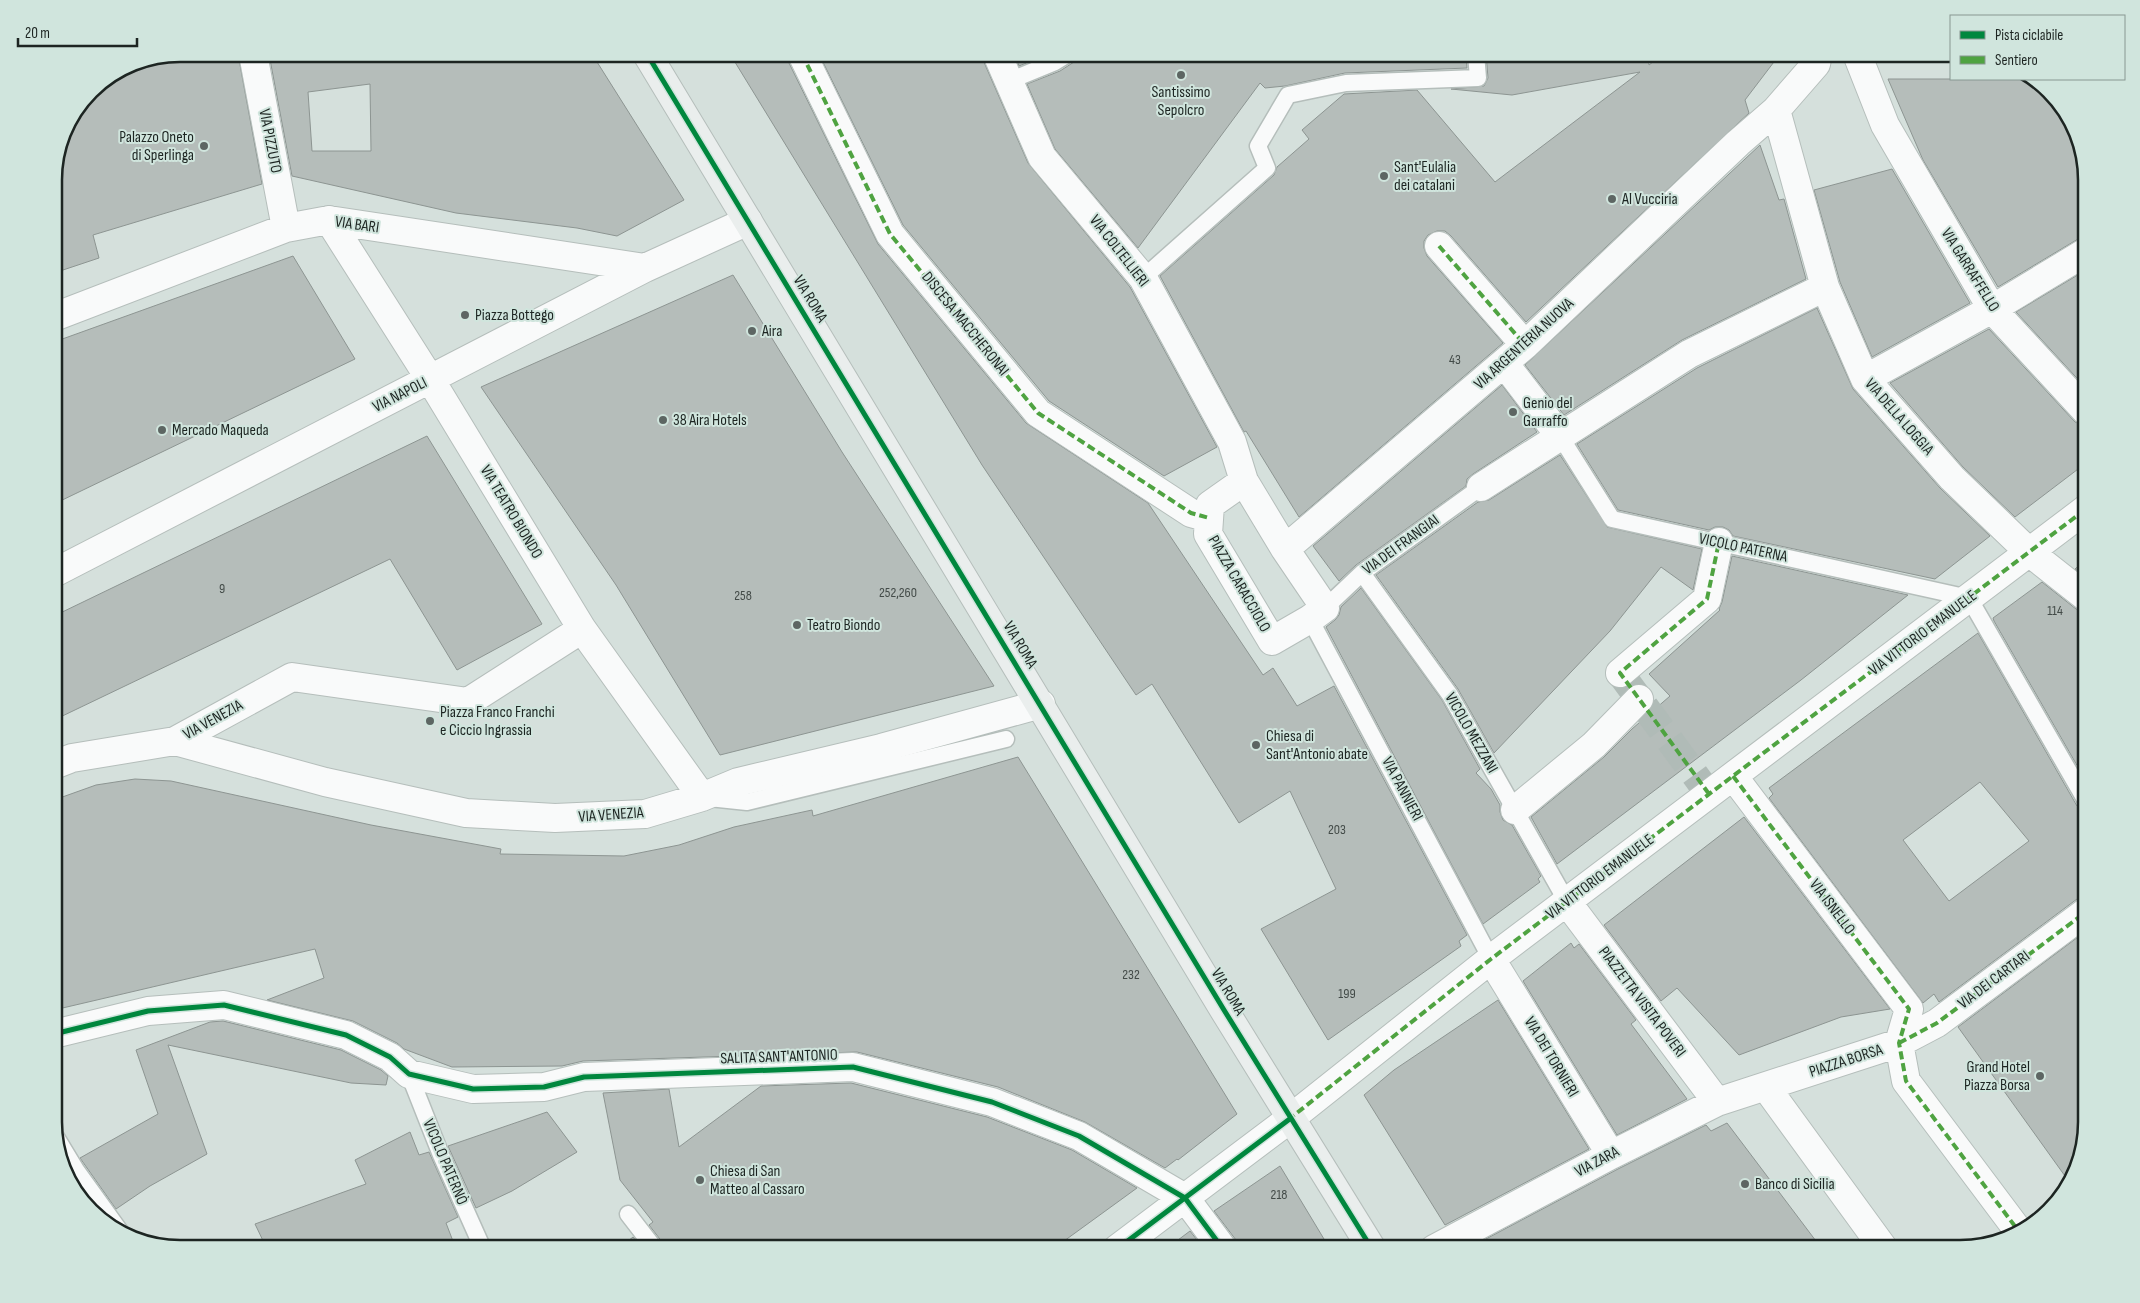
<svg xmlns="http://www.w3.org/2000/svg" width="2140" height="1303" font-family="'Sofia Sans Condensed',sans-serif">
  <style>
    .building { fill: #b5bdba; stroke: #8d9592; fill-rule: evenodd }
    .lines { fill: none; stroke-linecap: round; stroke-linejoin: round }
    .street-tunnel { stroke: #b0bbb7; stroke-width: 28; stroke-dasharray: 28 14; stroke-linecap: butt }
    .lane-casing { stroke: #b5bebb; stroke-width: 19 }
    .street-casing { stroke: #b5bebb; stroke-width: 30 }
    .secondary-casing { stroke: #b5bebb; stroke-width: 30 }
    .lane { stroke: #f9fafa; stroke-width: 16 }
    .street { stroke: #f9fafa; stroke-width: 28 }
    .secondary { stroke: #eaeeed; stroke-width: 28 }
    .quiet { stroke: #4fa341; stroke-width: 4; stroke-dasharray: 8 4; stroke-linecap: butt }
    .cycleway-casing { stroke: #d0e5dd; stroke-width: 8 }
    .cycleway { stroke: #00873e; stroke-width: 5 }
    .poi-dot { fill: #5d6663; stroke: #d0e5dd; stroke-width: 2 }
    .labels { text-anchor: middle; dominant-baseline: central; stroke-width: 4; stroke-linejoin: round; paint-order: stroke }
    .number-label { font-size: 14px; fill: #434b48 }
    .poi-label { font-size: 16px; fill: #1d2522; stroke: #d0e5dd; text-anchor: start }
    .street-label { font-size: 16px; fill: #1d2522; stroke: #d0e5dd }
    .rim { fill: none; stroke: #1d2522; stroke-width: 2.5 }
  </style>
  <rect width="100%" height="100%" fill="#d5e0dc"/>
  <path class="building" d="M180,54H238L262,184L93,235L99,258L54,273V172L64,132L91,91L132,63Z
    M269,54H592L684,200L617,236L577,228L456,213L292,176ZM370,84L371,151H312L308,92Z
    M730,54H787L788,61L878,244L1026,423L1148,503L1263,675L1273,668L1297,706L1334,686L1467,935L1459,941L1461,946L1328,1040L1261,929L1336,889L1290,791L1239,823L1152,684L1136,695L982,465Z
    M819,54H982L983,60L1028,163L1130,287L1217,447L1164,476L1049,401L903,225Z
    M1014,54H1049L1019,66Z
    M1078,54H1384V59L1390,54H1466L1467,68L1345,73L1285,86L1265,88L1260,83L1138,248L1055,149L1027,84L1060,71L1074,62Z
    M1486,54H1648L1649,65L1663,54H1780L1745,100L1749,113L1526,322L1451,236L1445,231H1437L1428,235L1424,241V248L1427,256L1503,343L1299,517L1246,431L1244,432L1160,276L1274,175L1277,167L1309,139L1302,130L1344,94L1417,90L1495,182L1640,72L1512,95L1451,89L1484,86L1488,78Z
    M1888,79H2031L2069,117L2086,172V236L2078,239L1998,287L1923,160Z
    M1760,145L1779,200L1784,199L1806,279L1682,340L1564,415L1525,365Z
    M1892,169L1970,303L1872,357L1840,282L1814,190Z
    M293,256L355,359L54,504V342Z
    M2086,270V388L2016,312Z
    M733,275L842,452L994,686L720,755L616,585L481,387Z
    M1817,308L1853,389L1940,488L1990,536L1935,579L1733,536L1729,530L1723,527H1715L1709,530L1618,510L1577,444L1697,368Z
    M1989,329L2075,422L2086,426V463L2015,517L1963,467L1890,383Z
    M1502,385L1537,432L1473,474L1467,479L1466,486L1356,565L1339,581L1313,546Z
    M427,436L542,624L457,670L390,559L54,720V616Z
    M1560,455L1607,527L1702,549L1693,590L1661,567L1610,631L1494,753L1458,689L1376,575L1478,502L1489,500Z
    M1732,556L1908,595L1801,680L1557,864L1531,817L1604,757L1632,729L1670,696L1649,674L1720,610L1719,609L1722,602Z
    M2086,560V577L2075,569Z
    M2042,582L2076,609L2086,612V781L1994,621L1993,618Z
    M1361,588L1442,700L1480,769L1476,773L1491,789L1500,805V812L1503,820L1512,825L1541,876L1538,879L1540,882L1483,924L1326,627L1335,620L1339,615L1341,607Z
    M1978,633L2077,806L2086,811V897L2077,899L1939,1002L1934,994L1923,1003L1769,798L1773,794L1769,788ZM1980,782L2029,841L1949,901L1903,840Z
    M1018,757L1237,1114L1178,1160L1177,1159L1165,1168L1085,1122L998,1087L857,1052L583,1061L562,1066L452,1067L404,1049L397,1043L353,1021L267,1000L324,978L315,949L54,1010V800L96,785L135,779L171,781L371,825L501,849L500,854L624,856L679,845L734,827L812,810L813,816Z
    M1744,817L1890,1009L1841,1017L1739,1055L1677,988L1661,1001L1604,925Z
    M2086,931V1123L2070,1183L1958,1027Z
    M1571,943L1574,948L1579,944L1636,1020L1631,1024L1687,1099L1617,1135L1523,981Z
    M1498,1000L1589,1149L1445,1225L1364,1095L1394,1070Z
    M223,1021L341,1050L381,1070L388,1076L386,1085L351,1083L168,1045L207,1154L150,1186L116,1209L80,1158L158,1114L136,1050L210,1022Z
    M851,1083L987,1117L1072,1150L1137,1188L1053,1249H665L663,1243L649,1225L653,1222L620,1180L603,1093L669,1089L679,1147L761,1086Z
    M547,1112L577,1152L512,1191L476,1208L448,1146Z
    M1727,1123L1822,1249H1467L1618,1169L1706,1125L1711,1131Z
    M410,1132L419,1155L429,1152L458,1217L446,1223L456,1249H267L255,1224L366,1184L355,1160Z
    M1280,1166L1330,1249H1238L1236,1240L1214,1211Z
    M1190,1231L1204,1249H1166Z
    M633,1237L643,1249H618Z"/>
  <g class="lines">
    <path class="street-tunnel" d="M1620,673L1709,794"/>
    <defs>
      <path id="lane" d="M1009,81L1055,62L1068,54
        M1143,278L1267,168L1258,146L1288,95L1346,83L1478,78L1476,54
        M1560,436L1612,519L1969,598L2086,801
        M1362,573L1450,695L1567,902
        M1325,608L1362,573L1481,487
        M1310,619L1491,959
        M709,798L747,802L1006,739
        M409,1074L441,1155L483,1249
        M56,1137L76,1170L122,1234
        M628,1214L655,1249"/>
      <path id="street" d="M253,54L286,228
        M802,54L890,234L1038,413L1191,513L1209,518
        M997,54L1042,157L1143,278L1232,442L1244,481L1285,549L1325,608L1310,619L1272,641L1208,534L1210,505L1244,481
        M1857,54L1885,125L1992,309L2086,411
        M1776,110L1825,287L1865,379L1952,478L2029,552L2086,597
        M329,220L430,379L582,629L702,797
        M1439,246L1525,345
        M54,317L286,228L329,220L645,268
        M1504,363L1560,436
        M1865,379L1992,309L2086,252
        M1481,487L1689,354L1825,287
        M1285,549L1525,345L1738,143L1776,110L1816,64L1818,54
        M54,573L645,268L748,221
        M1620,673L1707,599L1719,542
        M175,741L292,677L468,702L582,629
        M54,765L72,758L175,741L325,782L466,813L555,818L645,814L702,797L738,782L881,748L1041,704
        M1733,776L1909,1009L1899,1043L1906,1081L2020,1233
        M1515,810L1594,745L1639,699
        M1567,902L1717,1102
        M1491,959L1611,1155
        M54,1034L148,1011L224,1005L346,1035L390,1057L409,1074L473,1089L544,1087L584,1077L853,1067L992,1102L1079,1136L1185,1198L1223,1249
        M1766,1087L1884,1249
        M1117,1249L1291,1118L1491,959L2086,509
        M1434,1249L1611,1155L1717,1102L1899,1043L1937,1023L2086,912"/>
      <path id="secondary" d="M647,54L1224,1010L1372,1249"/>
    </defs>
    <use href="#lane" class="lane-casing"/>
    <use href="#street" class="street-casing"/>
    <use href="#secondary" class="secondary-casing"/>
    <use href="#lane" class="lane"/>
    <use href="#street" class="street"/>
    <use href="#secondary" class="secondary"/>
    <path class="quiet" d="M802,54L890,234L1038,413L1191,513L1209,518
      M1439,246L1525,345
      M1733,776L1909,1009L1899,1043L1906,1081L2020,1233
      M1709,794L1620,673L1707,599L1719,542
      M1899,1043L1937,1023L2086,912
      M1288,1120L1491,959L2086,509"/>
    <defs>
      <path id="cycleway" d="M647,54L1224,1010L1372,1249
        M54,1034L148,1011L224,1005L346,1035L390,1057L409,1074L473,1089L544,1087L584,1077L853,1067L992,1102L1079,1136L1185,1198L1223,1249
        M1117,1249L1291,1118"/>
    </defs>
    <use href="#cycleway" class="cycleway-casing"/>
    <use href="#cycleway" class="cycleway"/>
  </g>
  <g class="poi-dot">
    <circle cx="1181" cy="75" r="5"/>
    <circle cx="204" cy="146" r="5"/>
    <circle cx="1384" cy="176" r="5"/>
    <circle cx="1612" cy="199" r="5"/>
    <circle cx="465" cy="315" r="5"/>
    <circle cx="752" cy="331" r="5"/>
    <circle cx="1513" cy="412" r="5"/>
    <circle cx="663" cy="420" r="5"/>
    <circle cx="162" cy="430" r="5"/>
    <circle cx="797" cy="625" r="5"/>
    <circle cx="430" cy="721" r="5"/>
    <circle cx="1256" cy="745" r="5"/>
    <circle cx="2040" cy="1076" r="5"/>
    <circle cx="700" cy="1180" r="5"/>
    <circle cx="1745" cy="1184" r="5"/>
  </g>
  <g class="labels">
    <g class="number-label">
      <text x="1455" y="359">43</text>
      <text x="222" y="588">9</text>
      <text x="898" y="592">252,260</text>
      <text x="743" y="595">258</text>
      <text x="2055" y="610">114</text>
      <text x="1337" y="829">203</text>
      <text x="1131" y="974">232</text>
      <text x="1347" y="993">199</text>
      <text x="1279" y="1194">218</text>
    </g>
    <g class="poi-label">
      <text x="1181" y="92" text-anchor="middle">Santissimo<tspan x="1181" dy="18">Sepolcro</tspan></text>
      <text x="194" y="137" text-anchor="end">Palazzo Oneto<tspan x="194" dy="18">di Sperlinga</tspan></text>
      <text x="1394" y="167">Sant'Eulalia<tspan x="1394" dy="18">dei catalani</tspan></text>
      <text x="1622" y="199">Al Vucciria</text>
      <text x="475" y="315">Piazza Bottego</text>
      <text x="762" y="331">Aira</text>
      <text x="1523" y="403">Genio del<tspan x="1523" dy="18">Garraffo</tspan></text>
      <text x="673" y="420">38 Aira Hotels</text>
      <text x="172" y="430">Mercado Maqueda</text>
      <text x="807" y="625">Teatro Biondo</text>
      <text x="440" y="712">Piazza Franco Franchi<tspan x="440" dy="18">e Ciccio Ingrassia</tspan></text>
      <text x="1266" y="736">Chiesa di<tspan x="1266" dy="18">Sant'Antonio abate</tspan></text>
      <text x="2030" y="1067" text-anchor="end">Grand Hotel<tspan x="2030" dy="18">Piazza Borsa</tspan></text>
      <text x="710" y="1171">Chiesa di San<tspan x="710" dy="18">Matteo al Cassaro</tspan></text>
      <text x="1755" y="1184">Banco di Sicilia</text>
    </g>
    <g class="street-label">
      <text transform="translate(270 141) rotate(79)">VIA PIZZUTO</text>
      <text transform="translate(357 225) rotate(8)">VIA BARI</text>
      <text transform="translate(1119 251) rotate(52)">VIA COLTELLIERI</text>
      <text transform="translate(1970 270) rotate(58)">VIA GARRAFFELLO</text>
      <text transform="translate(810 299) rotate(59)">VIA ROMA</text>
      <text transform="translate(965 324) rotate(51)">DISCESA MACCHERONAI</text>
      <text transform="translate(1524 344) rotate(-42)">VIA ARGENTERIA NUOVA</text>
      <text transform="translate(400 395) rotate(-27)">VIA NAPOLI</text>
      <text transform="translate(1899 417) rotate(49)">VIA DELLA LOGGIA</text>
      <text transform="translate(511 512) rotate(59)">VIA TEATRO BIONDO</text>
      <text transform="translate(1401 545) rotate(-36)">VIA DEI FRANGIAI</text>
      <text transform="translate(1743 548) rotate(12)">VICOLO PATERNA</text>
      <text transform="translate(1239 584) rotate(60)">PIAZZA CARACCIOLO</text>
      <text transform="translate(1923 633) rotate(-37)">VIA VITTORIO EMANUELE</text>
      <text transform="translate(1020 645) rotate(59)">VIA ROMA</text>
      <text transform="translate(213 720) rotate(-29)">VIA VENEZIA</text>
      <text transform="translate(1471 733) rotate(60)">VICOLO MEZZANI</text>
      <text transform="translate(1402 789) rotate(62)">VIA PANNIERI</text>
      <text transform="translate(611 815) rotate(-4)">VIA VENEZIA</text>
      <text transform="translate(1600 877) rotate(-37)">VIA VITTORIO EMANUELE</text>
      <text transform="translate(1832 907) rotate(53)">VIA ISNELLO</text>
      <text transform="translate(1994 980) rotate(-37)">VIA DEI CARTARI</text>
      <text transform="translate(1228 992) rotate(59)">VIA ROMA</text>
      <text transform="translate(1642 1002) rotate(53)">PIAZZETTA VISITA POVERI</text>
      <text transform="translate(779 1057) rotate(-2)">SALITA SANT'ANTONIO</text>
      <text transform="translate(1551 1057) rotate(59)">VIA DEI TORNIERI</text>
      <text transform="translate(1846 1061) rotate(-18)">PIAZZA BORSA</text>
      <text transform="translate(445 1162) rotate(67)">VICOLO PATERNÒ</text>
      <text transform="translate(1597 1162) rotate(-28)">VIA ZARA</text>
    </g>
  </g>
  <path d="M0 0H2140V1303H0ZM180 62H1960A118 118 0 0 1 2078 180V1122A118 118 0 0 1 1960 1240H180A118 118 0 0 1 62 1122V180A118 118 0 0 1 180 62Z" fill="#d0e5dd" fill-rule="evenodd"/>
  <path class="rim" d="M180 62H1960A118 118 0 0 1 2078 180V1122A118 118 0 0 1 1960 1240H180A118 118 0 0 1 62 1122V180A118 118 0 0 1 180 62Z"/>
  <rect x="1950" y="15" width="175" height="65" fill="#d0e5dd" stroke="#889892"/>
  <rect x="1960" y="31" width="25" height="8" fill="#00873e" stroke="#889892"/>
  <text x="1995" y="40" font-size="15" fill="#1d2522">Pista ciclabile</text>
  <rect x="1960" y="56" width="25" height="8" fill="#4fa341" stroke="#889892"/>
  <text x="1995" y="65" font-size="15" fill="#1d2522">Sentiero</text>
  <path d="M18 38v8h119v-8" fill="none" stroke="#1d2522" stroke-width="2.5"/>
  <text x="25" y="38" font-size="15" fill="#1d2522" stroke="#d0e5dd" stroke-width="4" paint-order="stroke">20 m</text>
</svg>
